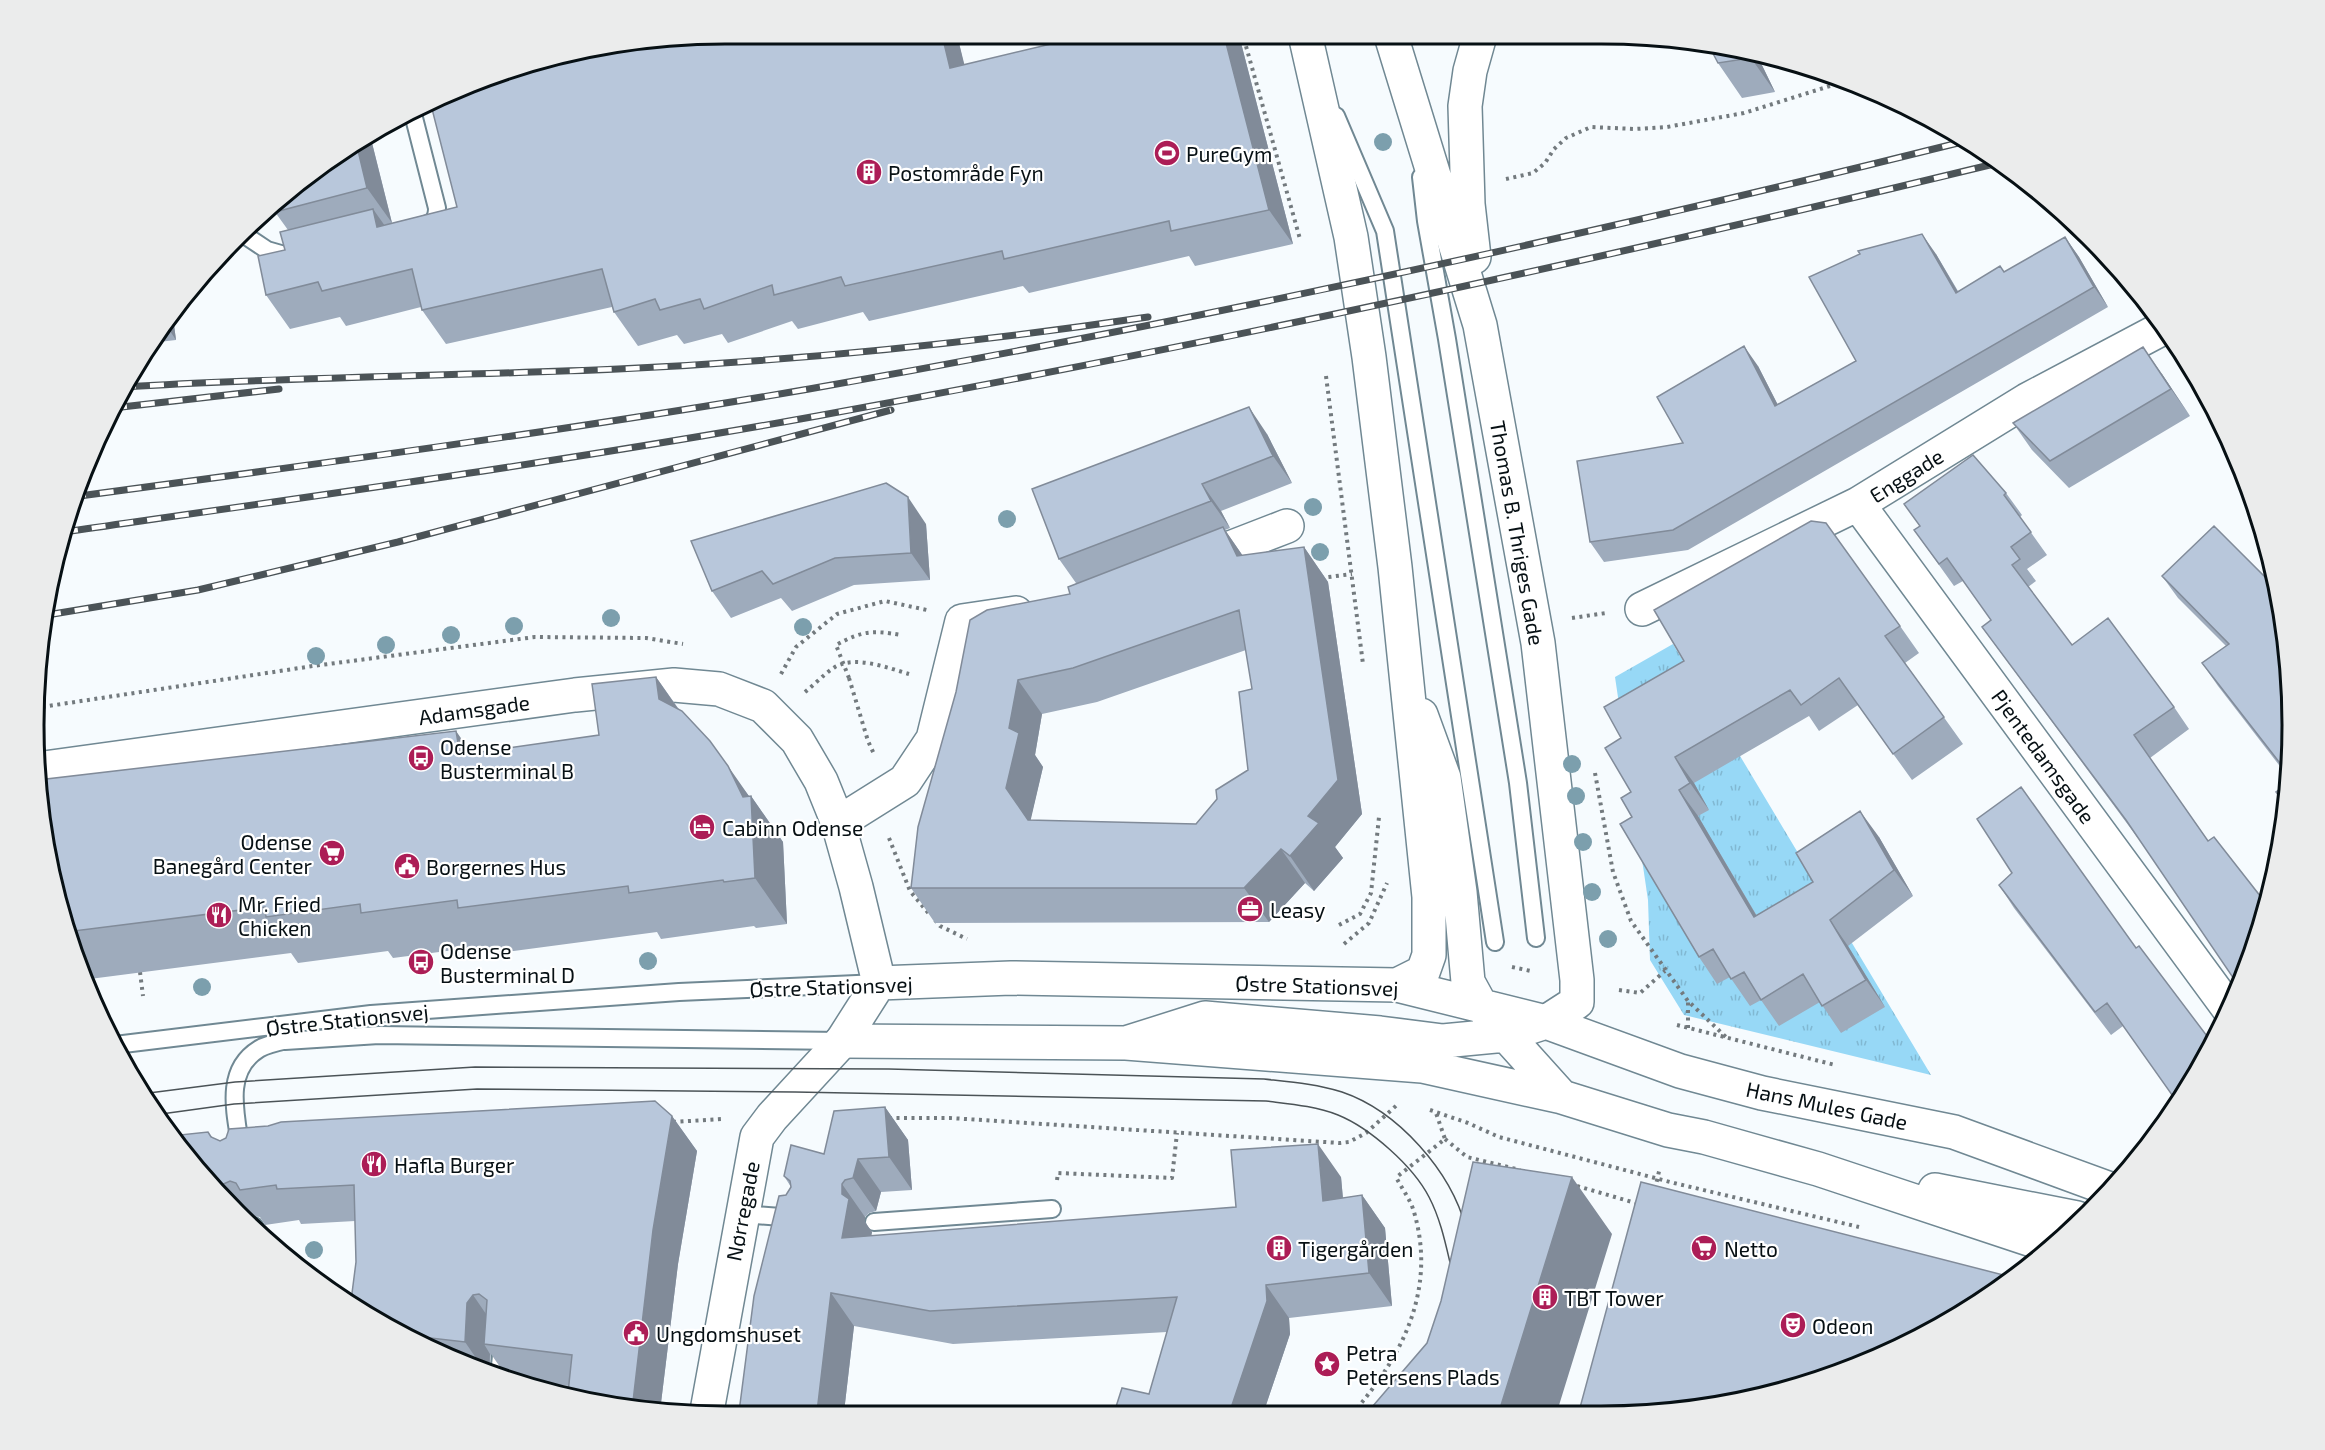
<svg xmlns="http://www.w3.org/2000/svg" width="2325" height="1450" font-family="'Exo 2',sans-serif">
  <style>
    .grass { fill: url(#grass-tufts) }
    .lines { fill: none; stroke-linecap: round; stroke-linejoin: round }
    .service-casing { stroke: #708893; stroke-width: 20 }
    .minor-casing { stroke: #708893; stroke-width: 36 }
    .tertiary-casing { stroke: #708893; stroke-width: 36 }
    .path { stroke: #737a7e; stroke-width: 4; stroke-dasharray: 3 4.5; stroke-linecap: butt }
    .service { stroke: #fff; stroke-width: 16 }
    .minor { stroke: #fff; stroke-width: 33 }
    .tertiary { stroke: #fff; stroke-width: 33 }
    .tram { stroke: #4b5357; stroke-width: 1.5 }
    .rail-casing { stroke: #4b5357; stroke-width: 7 }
    .rail { stroke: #fff; stroke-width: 4.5; stroke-dasharray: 14; stroke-linecap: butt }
    .path-bridge { stroke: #737a7e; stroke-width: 4; stroke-dasharray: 3 4.5; stroke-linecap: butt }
    .tree { fill: #7c9fad }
    .wall { fill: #9eabbc; fill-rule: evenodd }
    .shaded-wall { fill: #818b99 }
    .building { fill: #b8c7db; stroke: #818b99; stroke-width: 1.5; fill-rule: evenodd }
    .labels { text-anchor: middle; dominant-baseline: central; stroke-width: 4.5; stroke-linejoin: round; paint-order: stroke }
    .poi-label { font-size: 21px; fill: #071014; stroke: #fff; text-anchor: start }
    .street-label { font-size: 21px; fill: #071014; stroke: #fff }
    .rim { fill: none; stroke: #071014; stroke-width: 3 }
  </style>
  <defs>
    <pattern id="grass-tufts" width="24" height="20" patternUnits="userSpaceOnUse" patternTransform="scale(1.5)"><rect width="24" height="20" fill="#97d8f6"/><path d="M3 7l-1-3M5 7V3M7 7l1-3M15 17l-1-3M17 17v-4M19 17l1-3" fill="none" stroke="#81b8d2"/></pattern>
  </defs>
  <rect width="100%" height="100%" fill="#f6fbfe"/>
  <path class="grass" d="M1673,644L1931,1075L1684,1015L1650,960L1648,900L1615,677Z"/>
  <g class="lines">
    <defs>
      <path id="service" d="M413,114L437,208C437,220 432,223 422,226
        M1336,116L1385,231L1495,942
        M1421,177L1426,221L1447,339L1518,783L1536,938
        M240,232L267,250L295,258
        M285,1041L379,1035L842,1041
        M115,1045L371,1014L679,992L879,983
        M241,1150C236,1115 223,1071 259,1049C269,1043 284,1041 296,1038
        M742,1214L794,1218
        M874,1222L1052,1209
        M254,1226L255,1228
        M499,1375L502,1346"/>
      <path id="minor" d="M1858,504L2229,1009
        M1194,562L1287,526
        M1642,609L1858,504L2027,400L2163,328
        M838,823L905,781L933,739L962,621L1016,613
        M707,1411L757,1137L772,1117L842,1041"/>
      <path id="tertiary" d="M1306,39L1351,237L1369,357L1395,567L1429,897V955L1423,972L1397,985
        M1474,257L1468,204L1465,106L1470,71L1479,39
        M1421,715L1444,778L1460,892L1468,982L1480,1004L1506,1035L1562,1097
        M44,768L575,695L674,685L719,689L763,706L797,740L821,781L838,823L856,887L879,983L842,1041
        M879,983L1011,978L1397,985L1546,1022L1680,1071L1762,1093L1954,1132L2107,1188
        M842,1041L1126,1043L1422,1066L1562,1097L1668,1130L1704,1137L1818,1169L2050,1246
        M1126,1043L1205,1018L1380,1033L1443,1041L1506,1035L1546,1022L1577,1002V980L1538,643L1480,325L1392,39
        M1935,1190L2077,1218"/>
    </defs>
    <use href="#service" class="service-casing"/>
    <use href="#minor" class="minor-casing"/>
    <use href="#tertiary" class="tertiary-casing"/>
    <path class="path" d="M1244,39L1300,239
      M1506,179L1533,173L1545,163L1554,149L1566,138L1591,127L1635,129L1667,127L1744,113L1846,81
      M1326,376L1363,664
      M1321,578L1352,574
      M1572,618L1606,613
      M781,674L796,647L837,614L885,601L927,610
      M849,678L868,741L874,754
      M805,692C815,684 824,674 835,667C856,655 888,668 909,674
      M35,708L313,666L535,637L646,638L683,644
      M1595,773L1613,872L1631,921L1688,1001L1728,1039
      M889,838L910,891L930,915
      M935,920L940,926L967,939
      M1339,925L1360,914L1371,893L1379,817
      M1344,944L1369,923L1387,883
      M1512,967L1531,971
      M140,972L143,996
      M1619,990L1640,993L1665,971
      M1677,1025L1835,1065
      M1688,1028V1002
      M1430,1110L1468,1123L1499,1137L1674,1183L1859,1227
      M889,1118H950L1340,1143L1349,1142L1366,1133L1398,1104
      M673,1122L722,1119
      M1445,1139L1467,1157L1520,1170
      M1057,1180L1058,1173L1172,1178L1177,1133
      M1577,1186L1639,1204
      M1655,1189L1660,1167
      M1352,1414C1402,1357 1437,1290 1414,1212C1411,1201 1403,1190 1397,1179L1398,1176L1445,1139L1436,1113"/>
    <use href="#service" class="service"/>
    <use href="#minor" class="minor"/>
    <use href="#tertiary" class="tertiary"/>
    <path class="tram" d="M141,1094L235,1082L475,1067L889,1069L1264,1079C1291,1082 1316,1084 1342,1092C1398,1111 1451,1171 1466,1228
      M154,1115L234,1104L477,1089L795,1092L1266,1101C1290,1104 1315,1106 1338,1115C1370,1128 1413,1166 1429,1197C1441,1220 1446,1246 1452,1271L1450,1280"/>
    <defs>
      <path id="rail" d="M122,387C287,377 453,376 618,369C795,361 972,343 1148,317
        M113,408L279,389
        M72,497C318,464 564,431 809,389C1196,321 1581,237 1962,142
        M64,532C315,496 567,461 817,416C1214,344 1607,258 1998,163
        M47,615L198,590L398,542L891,410"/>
    </defs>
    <use href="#rail" class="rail-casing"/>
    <use href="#rail" class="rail"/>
    <path class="path-bridge" d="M849,678L836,645C862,631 872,630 901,635"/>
  </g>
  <g class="tree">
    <circle cx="1383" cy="142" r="9"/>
    <circle cx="1313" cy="507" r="9"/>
    <circle cx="1007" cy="519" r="9"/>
    <circle cx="1320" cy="552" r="9"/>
    <circle cx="611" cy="618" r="9"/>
    <circle cx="514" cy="626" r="9"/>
    <circle cx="803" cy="627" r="9"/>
    <circle cx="451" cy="635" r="9"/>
    <circle cx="386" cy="645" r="9"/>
    <circle cx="316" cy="656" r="9"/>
    <circle cx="1572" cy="764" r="9"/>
    <circle cx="1576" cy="796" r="9"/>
    <circle cx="1583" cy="842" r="9"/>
    <circle cx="1592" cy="892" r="9"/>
    <circle cx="1608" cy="939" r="9"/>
    <circle cx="648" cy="961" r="9"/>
    <circle cx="202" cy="987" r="9"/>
    <circle cx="314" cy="1250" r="9"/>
  </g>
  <path class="wall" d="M634,39H958L964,65L1240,39L1293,244L1195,266L1189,256L1029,293L1023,286L869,321L863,312L798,329L792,321L728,343L722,334L684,344L677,335L638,346L614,312L612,307L446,344L422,310L421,307L346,326L340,317L290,329L266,295L285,250L288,230L275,212L370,135L392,223L384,225L457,207Z
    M1708,44L1758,57L1775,92L1742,98L1718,63Z
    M2065,237L2079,257L2108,307L1688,550L1604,562L1590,542L1683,443L1758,366L1778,405L1856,361L1936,254L1958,291L2005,272Z
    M172,310L176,340L150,343Z
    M2162,374L2190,416L2069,488L2032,450L2013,423Z
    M1267,434L1292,483L1221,511L1230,528L1225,530L1243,556L1304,547L1328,582L1362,814L1335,847L1343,858L1314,891L1305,883L1269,922L935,923L911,888L918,827L1070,594L1076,583L1059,559ZM1246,650L1252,689L1248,770L1217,799L1196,824L1030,821L1043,767L1035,755L1042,714L1097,702Z
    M2006,493L2022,515L2020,517L2047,555L2027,569L2036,581L2028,587L2072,645L2174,707L2189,729L2150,758L2208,841L2268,906L2137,837L1982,627L1991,620L1963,581L1954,586L1914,530L1920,526L1904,504Z
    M926,524L930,580L854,585L792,611L781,598L731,618L712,591L691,541Z
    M2162,576L2275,587L2290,771L2289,778L2218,686L2202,663L2226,646L2178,598Z
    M1900,626L1919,653L1905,663L1963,744L1912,780L1858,705L1819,731L1809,716L1694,783L1709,810L1698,816L1757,916L1813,882L1879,837L1913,896L1848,946L1885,1007L1841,1033L1820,1002L1779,1026L1761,1000L1750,1006L1730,977L1717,984L1699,957L1632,817L1631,792L1621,738L1684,661Z
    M656,677L678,708L749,796H751L783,842L787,924L756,928L754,926L661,939L657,932L490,954L485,946L393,958L388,951L298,963L291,953L82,980L57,904L39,815L38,774L41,780L471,754L599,735Z
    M35,703L41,749L37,751Z
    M1999,885L2136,948L2123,1026L2111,1035L2014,908Z
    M885,1107L908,1140L912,1190L881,1192L876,1211L869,1213L865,1217V1222L872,1232L871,1236L1236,1207L1341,1177L1343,1198L1362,1195L1385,1228L1392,1306L1289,1318L1290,1334L1263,1414L1114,1413L1149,1394L1167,1332L953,1344L854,1326L844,1412H739L786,1195L791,1187L784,1176L824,1154Z
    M672,1116L697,1151L678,1264L660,1411H635L569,1386L522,1381L507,1377L491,1354L489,1372L460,1364L351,1301L356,1262L355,1221L301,1224L299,1220L265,1225L260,1217L254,1216L246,1220L205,1182L208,1132L213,1138L220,1141Z"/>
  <path class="shaded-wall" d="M943,39H958L974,103L950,68Z
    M1225,39H1240L1293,244L1269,210Z
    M1750,55L1758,57L1775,92L1751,58Z
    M370,135L392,223L367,188L356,142Z
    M373,209L397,243L377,227Z
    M1922,234L1936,254L1970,313L1956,293Z
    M2065,237L2079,257L2108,307L2094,287Z
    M172,310L176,340L164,322Z
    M1744,346L1758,366L1789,427L1775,406Z
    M2143,347L2162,374L2190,416L2171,389Z
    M1249,407L1267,434L1292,483L1273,456Z
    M1202,484L1221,511L1230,528L1211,501Z
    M908,497L926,524L930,580L911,553Z
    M1223,527L1247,562L1237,556Z
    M1304,547L1328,582L1362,814L1335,847L1343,858L1314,891L1290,856L1308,816Z
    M656,677L688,723L659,699Z
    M1018,680L1042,714L1035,755L1043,767L1030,823L1052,855L1006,788L1009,728Z
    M35,703L41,749L37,743Z
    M456,731L488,777L460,755Z
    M1675,757L1694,783L1709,810L1690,783Z
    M728,766L751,799V796L783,842L787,924L755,878L743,797Z
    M1679,790L1698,816L1773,944L1754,917Z
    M1860,811L1879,837L1913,896L1894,870Z
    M1281,849L1305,883L1269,922L1244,888Z
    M1830,920L1848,946L1885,1007L1866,980Z
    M885,1107L908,1140L912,1190L889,1157Z
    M672,1116L697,1151L678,1264L660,1411H635L632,1410L653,1230Z
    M1318,1144L1341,1177L1346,1234L1323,1201Z
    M858,1159L881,1192L876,1211L853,1178Z
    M1572,1177L1612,1234L1556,1415H1498Z
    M842,1184L865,1217V1222L872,1232L865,1271L842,1238Z
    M221,1185L245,1219L225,1200L219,1193Z
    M1362,1195L1385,1228L1392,1306L1369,1273Z
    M1266,1285L1289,1318L1290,1334L1263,1414H1229Z
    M831,1293L854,1326L844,1412H817Z
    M473,1295L497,1330L484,1344L490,1354L489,1372L485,1371L465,1342L467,1303Z
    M431,1338L442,1353L430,1347Z"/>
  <path class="building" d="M634,39H943L950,68L1072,39H1225L1269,210L1171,231L1169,221L1004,259L1002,251L845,286L841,277L774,295L772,285L704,309L700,299L660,310L655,299L614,312L602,269L422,310L412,269L322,291L318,282L266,295L258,256L285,250L280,232L373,209L377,227L457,207L431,105L503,70Z
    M1708,44L1750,55L1751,58L1718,63Z
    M356,142L367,188L275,212L274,205L340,150Z
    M1922,234L1956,293L2000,266L2004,272L2065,237L2094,287L1673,530L1590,542L1577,461L1683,443L1657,397L1744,346L1775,406L1856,361L1809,277L1860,254L1858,251Z
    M2143,347L2171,389L2050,461L2013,423Z
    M1249,407L1273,456L1202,484L1211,501L1059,559L1032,489Z
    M1973,455L2006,493L2004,495L2031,532L2011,547L2020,559L2012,565L2072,645L2108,618L2174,707L2134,735L2208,841L2214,837L2268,906L2238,985L2126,820L1982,627L1991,620L1947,558L1939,564L1914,530L1920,526L1904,504Z
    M886,483L908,497L911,553L835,558L773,584L762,571L712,591L691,541Z
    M1811,521L1826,523L1900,626L1885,636L1944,717L1893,754L1839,678L1801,705L1790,690L1675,757L1690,783L1679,790L1754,917L1813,882L1796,853L1860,811L1894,870L1830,920L1866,980L1822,1006L1803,974L1761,1000L1744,972L1731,979L1713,949L1699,957L1620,824L1632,817L1621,798L1631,792L1605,748L1621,738L1604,707L1684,661L1654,610Z
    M2214,526L2275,587L2286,635L2290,771V776L2202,663L2229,644L2162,576Z
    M1223,527L1237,556L1304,547L1338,780L1308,816L1319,823L1290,856L1281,849L1244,888H911L918,827L956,692L970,620L987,610L1070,594L1068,587ZM1239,610L1252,689L1239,692L1248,770L1216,790L1217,799L1196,824L1028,820L1006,788L1019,733L1009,728L1018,680L1073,668Z
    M656,677L659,699L682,711L710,741L728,766L743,797L751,796L755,878L724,882L723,880L629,893L628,886L458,908L457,900L361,913L360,904L266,917L265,907L66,932L57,904L39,815L38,780L456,731L460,755L599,735L592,684Z
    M2289,783L2285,804L2276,792Z
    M2021,787L2136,948L2139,946L2213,1044L2177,1102L2107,1003L2095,1012L1999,885L2012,873L1977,819Z
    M655,1101L672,1116L653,1230L632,1410L568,1393L572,1355L484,1344L487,1300L479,1294L473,1295L467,1303L465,1342L431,1338L430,1347L351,1301L356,1262L354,1185L277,1189L276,1185L240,1190L236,1183L230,1181L221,1185L219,1193H217L205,1182L170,1136L208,1132L211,1137L220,1141L226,1138L229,1129L268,1126L281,1122Z
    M885,1107L889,1157L858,1159L853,1178L845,1180L842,1184V1194L849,1199L842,1238L1236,1207L1231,1150L1318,1144L1323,1201L1362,1195L1369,1273L1266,1285L1267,1301L1229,1414L1114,1413L1122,1388L1149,1394L1177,1297L930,1311L831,1293L817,1412H739L754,1296L779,1196L786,1195L791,1187L790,1181L784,1176L791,1145L824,1154L834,1111Z
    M1473,1162L1572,1177L1498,1415L1366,1414L1427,1343L1441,1301Z
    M1641,1182L2015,1278L1906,1345L1779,1393L1646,1415H1578Z"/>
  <defs>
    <symbol id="stadium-disc" viewBox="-11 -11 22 22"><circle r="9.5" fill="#ac1d56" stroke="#fff"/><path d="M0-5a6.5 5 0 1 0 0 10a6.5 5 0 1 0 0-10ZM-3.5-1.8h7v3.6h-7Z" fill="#fff"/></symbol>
    <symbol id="building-disc" viewBox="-11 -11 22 22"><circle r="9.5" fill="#ac1d56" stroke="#fff"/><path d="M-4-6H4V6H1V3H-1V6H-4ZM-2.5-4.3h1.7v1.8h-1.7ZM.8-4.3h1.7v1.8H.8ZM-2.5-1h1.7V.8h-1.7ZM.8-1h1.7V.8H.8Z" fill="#fff"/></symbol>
    <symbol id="bus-disc" viewBox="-11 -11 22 22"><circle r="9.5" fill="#ac1d56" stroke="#fff"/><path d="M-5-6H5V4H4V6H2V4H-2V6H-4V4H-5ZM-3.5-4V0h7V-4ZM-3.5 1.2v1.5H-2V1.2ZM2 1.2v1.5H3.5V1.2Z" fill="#fff"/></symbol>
    <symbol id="hotel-disc" viewBox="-11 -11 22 22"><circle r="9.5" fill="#ac1d56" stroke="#fff"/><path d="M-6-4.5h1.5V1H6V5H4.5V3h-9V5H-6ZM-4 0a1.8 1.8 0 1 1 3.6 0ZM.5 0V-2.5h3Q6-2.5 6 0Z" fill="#fff"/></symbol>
    <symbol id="supermarket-disc" viewBox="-11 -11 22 22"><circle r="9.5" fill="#ac1d56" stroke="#fff"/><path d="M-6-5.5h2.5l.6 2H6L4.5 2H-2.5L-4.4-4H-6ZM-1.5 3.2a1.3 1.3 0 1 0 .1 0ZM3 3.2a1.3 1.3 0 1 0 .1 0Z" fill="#fff"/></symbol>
    <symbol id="civic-disc" viewBox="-11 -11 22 22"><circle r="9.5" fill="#ac1d56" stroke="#fff"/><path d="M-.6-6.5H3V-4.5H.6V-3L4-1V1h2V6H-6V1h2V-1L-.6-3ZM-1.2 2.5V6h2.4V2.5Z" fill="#fff"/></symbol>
    <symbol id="office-disc" viewBox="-11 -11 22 22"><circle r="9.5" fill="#ac1d56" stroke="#fff"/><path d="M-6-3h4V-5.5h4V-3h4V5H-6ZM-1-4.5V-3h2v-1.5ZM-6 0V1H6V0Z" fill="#fff"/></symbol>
    <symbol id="restaurant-disc" viewBox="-11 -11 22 22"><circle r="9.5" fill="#ac1d56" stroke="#fff"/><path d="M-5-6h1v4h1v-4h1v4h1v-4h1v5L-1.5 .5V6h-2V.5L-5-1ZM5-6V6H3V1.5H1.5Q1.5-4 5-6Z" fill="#fff"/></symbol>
    <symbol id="theatre-disc" viewBox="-11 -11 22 22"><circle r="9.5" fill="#ac1d56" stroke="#fff"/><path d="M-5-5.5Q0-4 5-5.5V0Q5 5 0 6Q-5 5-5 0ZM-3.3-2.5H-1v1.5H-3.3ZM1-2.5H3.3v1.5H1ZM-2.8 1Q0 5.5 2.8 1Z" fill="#fff"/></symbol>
    <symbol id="sight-disc" viewBox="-11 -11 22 22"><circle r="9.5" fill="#ac1d56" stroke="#fff"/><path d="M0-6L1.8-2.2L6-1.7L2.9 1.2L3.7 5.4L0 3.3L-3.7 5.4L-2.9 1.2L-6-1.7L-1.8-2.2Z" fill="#fff"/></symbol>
  </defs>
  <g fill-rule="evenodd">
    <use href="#stadium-disc" x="1152" y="138" width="30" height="30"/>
    <use href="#building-disc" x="854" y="157" width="30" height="30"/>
    <use href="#bus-disc" x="406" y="743" width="30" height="30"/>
    <use href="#hotel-disc" x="687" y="812" width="30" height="30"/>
    <use href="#supermarket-disc" x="317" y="838" width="30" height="30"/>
    <use href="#civic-disc" x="392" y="851" width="30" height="30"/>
    <use href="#office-disc" x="1235" y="894" width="30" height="30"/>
    <use href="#restaurant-disc" x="204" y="900" width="30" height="30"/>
    <use href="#bus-disc" x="406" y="947" width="30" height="30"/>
    <use href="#restaurant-disc" x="359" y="1149" width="30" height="30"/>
    <use href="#building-disc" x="1264" y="1233" width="30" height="30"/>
    <use href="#supermarket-disc" x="1689" y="1233" width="30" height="30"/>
    <use href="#building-disc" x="1530" y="1282" width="30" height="30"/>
    <use href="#theatre-disc" x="1778" y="1310" width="30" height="30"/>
    <use href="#civic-disc" x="621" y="1318" width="30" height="30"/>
    <use href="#sight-disc" x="1312" y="1349" width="30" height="30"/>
  </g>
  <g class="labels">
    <g class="poi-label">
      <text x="1186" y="153">PureGym</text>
      <text x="888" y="172">Postområde Fyn</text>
      <text x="440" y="746">Odense<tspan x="440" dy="24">Busterminal B</tspan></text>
      <text x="722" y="827">Cabinn Odense</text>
      <text x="312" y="841" text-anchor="end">Odense<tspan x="312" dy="24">Banegård Center</tspan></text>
      <text x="426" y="866">Borgernes Hus</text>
      <text x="238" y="903">Mr. Fried<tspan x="238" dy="24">Chicken</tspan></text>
      <text x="1270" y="909">Leasy</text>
      <text x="440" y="950">Odense<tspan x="440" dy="24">Busterminal D</tspan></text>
      <text x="394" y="1164">Hafla Burger</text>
      <text x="1298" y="1248">Tigergården</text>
      <text x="1724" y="1248">Netto</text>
      <text x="1564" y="1297">TBT Tower</text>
      <text x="1812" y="1325">Odeon</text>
      <text x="656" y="1333">Ungdomshuset</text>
      <text x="1346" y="1352">Petra<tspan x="1346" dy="24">Petersens Plads</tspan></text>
    </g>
    <g class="street-label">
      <text transform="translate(1906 475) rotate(-32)">Enggade</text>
      <text transform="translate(1518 533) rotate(80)">Thomas B. Thriges Gade</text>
      <text transform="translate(474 709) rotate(-8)">Adamsgade</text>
      <text transform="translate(2044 756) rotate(54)">Pjentedamsgade</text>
      <text transform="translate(1317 985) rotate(2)">Østre Stationsvej</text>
      <text transform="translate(831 986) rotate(-2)">Østre Stationsvej</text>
      <text transform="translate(347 1019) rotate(-6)">Østre Stationsvej</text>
      <text transform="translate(1827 1105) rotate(12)">Hans Mules Gade</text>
      <text transform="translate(742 1211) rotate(-79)">Nørregade</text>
    </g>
  </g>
  <path d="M0 0H2325V1450H0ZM725 44H1601A681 681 0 0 1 2282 725V725A681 681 0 0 1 1601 1406H725A681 681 0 0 1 44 725V725A681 681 0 0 1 725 44Z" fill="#ebecec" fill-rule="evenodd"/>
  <path class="rim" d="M725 44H1601A681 681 0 0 1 2282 725V725A681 681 0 0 1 1601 1406H725A681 681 0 0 1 44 725V725A681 681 0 0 1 725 44Z"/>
</svg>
